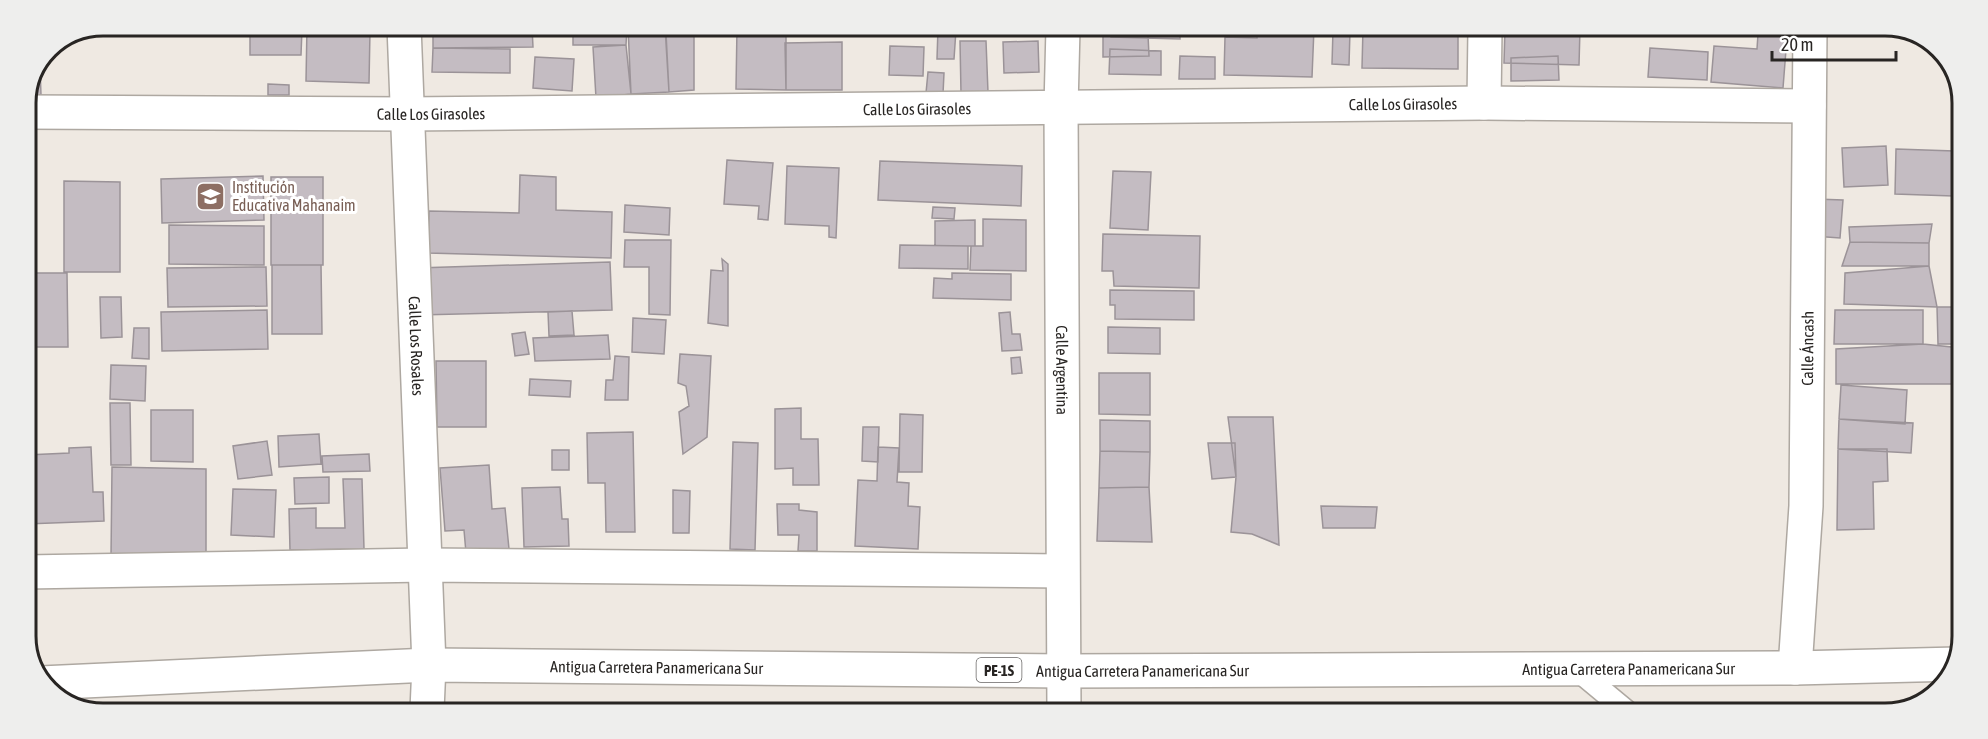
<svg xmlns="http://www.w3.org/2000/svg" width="1988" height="739" font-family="'Asap Condensed',sans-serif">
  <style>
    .building { fill: #c4bcc2; stroke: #9b9398; stroke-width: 1.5 }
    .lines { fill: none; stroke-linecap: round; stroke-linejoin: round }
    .service-casing { stroke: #aea8a1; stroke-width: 24 }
    .minor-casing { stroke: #aea8a1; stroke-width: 36 }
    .trunk-casing { stroke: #aea8a1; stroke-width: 36 }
    .service { stroke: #fff; stroke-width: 21 }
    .minor { stroke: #fff; stroke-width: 33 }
    .trunk { stroke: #fff; stroke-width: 33 }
    .labels { text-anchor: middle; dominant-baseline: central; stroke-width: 6; stroke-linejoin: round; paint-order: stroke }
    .shield { fill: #fff; stroke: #686665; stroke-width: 1.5 }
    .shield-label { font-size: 15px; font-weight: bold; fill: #282523 }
    .street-label { font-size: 16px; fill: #282523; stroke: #fff }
    .education-label { font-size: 16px; fill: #785e54; stroke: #fff; text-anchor: start }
    .rim { fill: none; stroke: #282523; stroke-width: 3 }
  </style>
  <rect width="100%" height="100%" fill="#efe9e2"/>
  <path class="building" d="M250,26H282V28L302,29L301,55H250Z
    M307,26H354V31H370L369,83L306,81Z
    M433,26L532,27L533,47L433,48Z
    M573,27H627L626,45H573Z
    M628,27H665L669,92L631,94Z
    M737,27H786V90L736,89Z
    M938,28L956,30L954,59H937Z
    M1111,28H1180V39L1111,37Z
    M1257,28H1314L1312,77L1224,75L1225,37L1257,38Z
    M1363,28L1458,29V69L1362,68Z
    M1505,29H1580L1579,65L1504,63Z
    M1333,30L1350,31L1349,65L1332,64Z
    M666,33L694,34V90L669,92Z
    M1758,34L1787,37L1783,88L1711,82L1714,46L1757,49Z
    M1103,35H1148L1149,56L1103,57Z
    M960,41H986L988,92L961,93Z
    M1038,41L1039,72L1004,73L1003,42Z
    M842,42V90H786L785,43Z
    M626,45L631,94L596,98L593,47Z
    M890,46L924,47L923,76L889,75Z
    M433,48L510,49V73L432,72Z
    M1650,48L1708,52L1707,80L1648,77Z
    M1110,49L1161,51V75L1109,74Z
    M1180,56L1215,57V79H1179Z
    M1558,56L1559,80L1511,81V58Z
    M535,57L574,59L572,91L533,88Z
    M40,66L41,95H27Z
    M928,72L944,73L943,94L926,93Z
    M268,84L289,85V95H268Z
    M1886,146L1888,185L1844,187L1842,148Z
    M1896,149L1954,151L1953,196L1895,194Z
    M727,160L773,163L768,220L758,219L759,206L724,204Z
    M880,161L1022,166L1021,206L878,200Z
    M787,166L839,168L836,238L829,237V226L785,224Z
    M1113,171L1151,172L1148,230L1110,228Z
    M520,175L556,177V210L612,212L611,258L428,253L429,211L519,213Z
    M263,176L264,220L162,223L161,179Z
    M271,177H323V265H271Z
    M64,181L120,182V272H64Z
    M1815,199L1843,200L1840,238L1813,236Z
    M625,205L670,208L669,235L624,232Z
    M933,207L955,208L954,219L932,218Z
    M983,219L1026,220V271L970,270L971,246H983Z
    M975,220V246H935V221Z
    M1932,224L1929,243L1850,242L1849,227Z
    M169,225L264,226V265L169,264Z
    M1103,234L1200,236L1199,288L1114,286L1113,271H1102Z
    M625,240H671L670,315L649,314V267H624Z
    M1850,242L1929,243V266H1842Z
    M900,245L968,246V269L899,268Z
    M722,259L728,264V326L708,323L711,270L723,271Z
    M610,262L612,310L419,315L417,268Z
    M272,265H321L322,334H272Z
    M1929,266L1937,307L1844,304L1845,273Z
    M266,267L267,306L168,307L167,268Z
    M26,273H67L68,347H26Z
    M952,273L1011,274V300L933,298L934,278L952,279Z
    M1110,290L1194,291V320L1115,319V305H1110Z
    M100,297H121L122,337L101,338Z
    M1937,307H1961V344H1938Z
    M267,310L268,349L162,351L161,312Z
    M1835,310H1923V344H1834Z
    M572,311L574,335L549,336L548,312Z
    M1010,312L1012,334H1020L1022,350L1002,351L999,313Z
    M633,318L666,320L664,354L632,352Z
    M1108,327L1160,328V354L1108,353Z
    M134,328H149V359L132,358Z
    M525,332L529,354L515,356L512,334Z
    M608,335L610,359L535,361L533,338Z
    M1923,344L1961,348L1960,384H1836V349Z
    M680,354L711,356L707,437L683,454L679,412L689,406L686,386L678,383Z
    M615,356L629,357L628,400H605L606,380H613Z
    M1020,357L1022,373L1012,374L1011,358Z
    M436,361H486V427H437Z
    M111,365L146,366L145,401L110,399Z
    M1099,373H1150V415L1099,414Z
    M530,379L571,381L570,397L529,395Z
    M1841,385L1907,390L1905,424L1839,419Z
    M110,403H130L131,465H111Z
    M801,408V439H818L819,485H793V468L775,469V409Z
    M151,410H193V462L151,461Z
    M900,414L923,415L922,472H899Z
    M1228,417H1273L1279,545L1252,534L1231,532L1236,477Z
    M1839,419L1913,423L1911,453L1838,449Z
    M1100,420L1150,421V452L1100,451Z
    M863,427H879L878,462L862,461Z
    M633,432L635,532H606L605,483H588L587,433Z
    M319,434L321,464L279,467L278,436Z
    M267,441L272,475L238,479L233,446Z
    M733,442L758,443L755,550L730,549Z
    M1208,443H1235L1236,477L1212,479Z
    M91,447L93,492H103L104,521L26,524V455L69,453V448Z
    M878,447L899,448L897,482L909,483L908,506L920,507L918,549L855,546L858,480L877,481Z
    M1838,449H1887L1888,481L1873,482L1874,529L1837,530Z
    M552,450H569V470H552Z
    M1100,451L1150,452L1149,487L1099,488Z
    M369,454L370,471L323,472L322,456Z
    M489,465L492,509L505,508L509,549L466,553L464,530L445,531L440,468Z
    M112,467L206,469V558L111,557Z
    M329,477V503L295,504L294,478Z
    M343,479H362L364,549L290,550L289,509L316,508V528H345Z
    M560,487L562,519H568L569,546L524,547L522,488Z
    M1149,487L1152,542L1097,541L1099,488Z
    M233,489L276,490L274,537L231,535Z
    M673,490L690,491L689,533H673Z
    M777,504H799V510L817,512V551H798L799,535H778Z
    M1321,506L1377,507L1375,528H1323Z"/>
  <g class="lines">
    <defs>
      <path id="service" d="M1576,669L1629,713"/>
      <g id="minor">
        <path id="s1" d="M404,26L429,665L427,710"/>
        <path id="s2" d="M1063,28L1061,107L1064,712"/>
        <path d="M1484,103L1485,29"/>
        <path id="s3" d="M26,112L406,114L1484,103L1809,106"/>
        <path d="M26,572L425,565L1062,571"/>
        <path id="s4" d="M1795,668L1806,506L1810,29"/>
      </g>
      <g id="trunk">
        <path id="s5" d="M41,683L429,665L1063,671L1795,668L1957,664"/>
      </g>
    </defs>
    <use href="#service" class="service-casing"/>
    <use href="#minor" class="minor-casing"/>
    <use href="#trunk" class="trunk-casing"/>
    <use href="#service" class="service"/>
    <use href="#minor" class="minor"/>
    <use href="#trunk" class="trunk"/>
  </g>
  <defs>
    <symbol id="school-square" viewBox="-11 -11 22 22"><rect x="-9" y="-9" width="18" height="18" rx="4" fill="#8d6e63" stroke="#fff"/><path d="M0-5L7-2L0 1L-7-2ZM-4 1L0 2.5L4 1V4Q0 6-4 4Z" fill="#fff"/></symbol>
  </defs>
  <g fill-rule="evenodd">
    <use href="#school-square" x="194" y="180" width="33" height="33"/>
  </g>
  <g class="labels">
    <rect class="shield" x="976.5" y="658" width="45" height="24" rx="4.5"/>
    <g class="shield-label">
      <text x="999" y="670">PE-1S</text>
    </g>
    <g class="street-label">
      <text stroke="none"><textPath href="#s3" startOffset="1377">Calle Los Girasoles</textPath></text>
      <text stroke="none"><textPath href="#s3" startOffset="891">Calle Los Girasoles</textPath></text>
      <text stroke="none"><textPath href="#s3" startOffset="405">Calle Los Girasoles</textPath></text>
      <text stroke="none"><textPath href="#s1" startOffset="320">Calle Los Rosales</textPath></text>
      <text stroke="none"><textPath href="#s4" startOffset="320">Calle Áncash</textPath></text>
      <text stroke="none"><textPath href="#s2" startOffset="342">Calle Argentina</textPath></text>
      <text stroke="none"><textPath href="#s5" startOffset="616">Antigua Carretera Panamericana Sur</textPath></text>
      <text stroke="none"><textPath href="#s5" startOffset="1588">Antigua Carretera Panamericana Sur</textPath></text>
      <text stroke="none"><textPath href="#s5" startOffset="1102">Antigua Carretera Panamericana Sur</textPath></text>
    </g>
    <g class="education-label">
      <text x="232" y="187">Institución<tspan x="232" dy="18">Educativa Mahanaim</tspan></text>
    </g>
  </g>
  <path d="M0 0H1988V739H0ZM103 36H1885A67 67 0 0 1 1952 103V636A67 67 0 0 1 1885 703H103A67 67 0 0 1 36 636V103A67 67 0 0 1 103 36Z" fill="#eeeeed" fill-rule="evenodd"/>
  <path class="rim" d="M103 36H1885A67 67 0 0 1 1952 103V636A67 67 0 0 1 1885 703H103A67 67 0 0 1 36 636V103A67 67 0 0 1 103 36Z"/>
  <path d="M1772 51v9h124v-9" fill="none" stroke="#282523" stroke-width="3"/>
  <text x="1781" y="51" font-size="18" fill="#282523" stroke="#ffffff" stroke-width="4.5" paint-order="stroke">20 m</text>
</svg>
